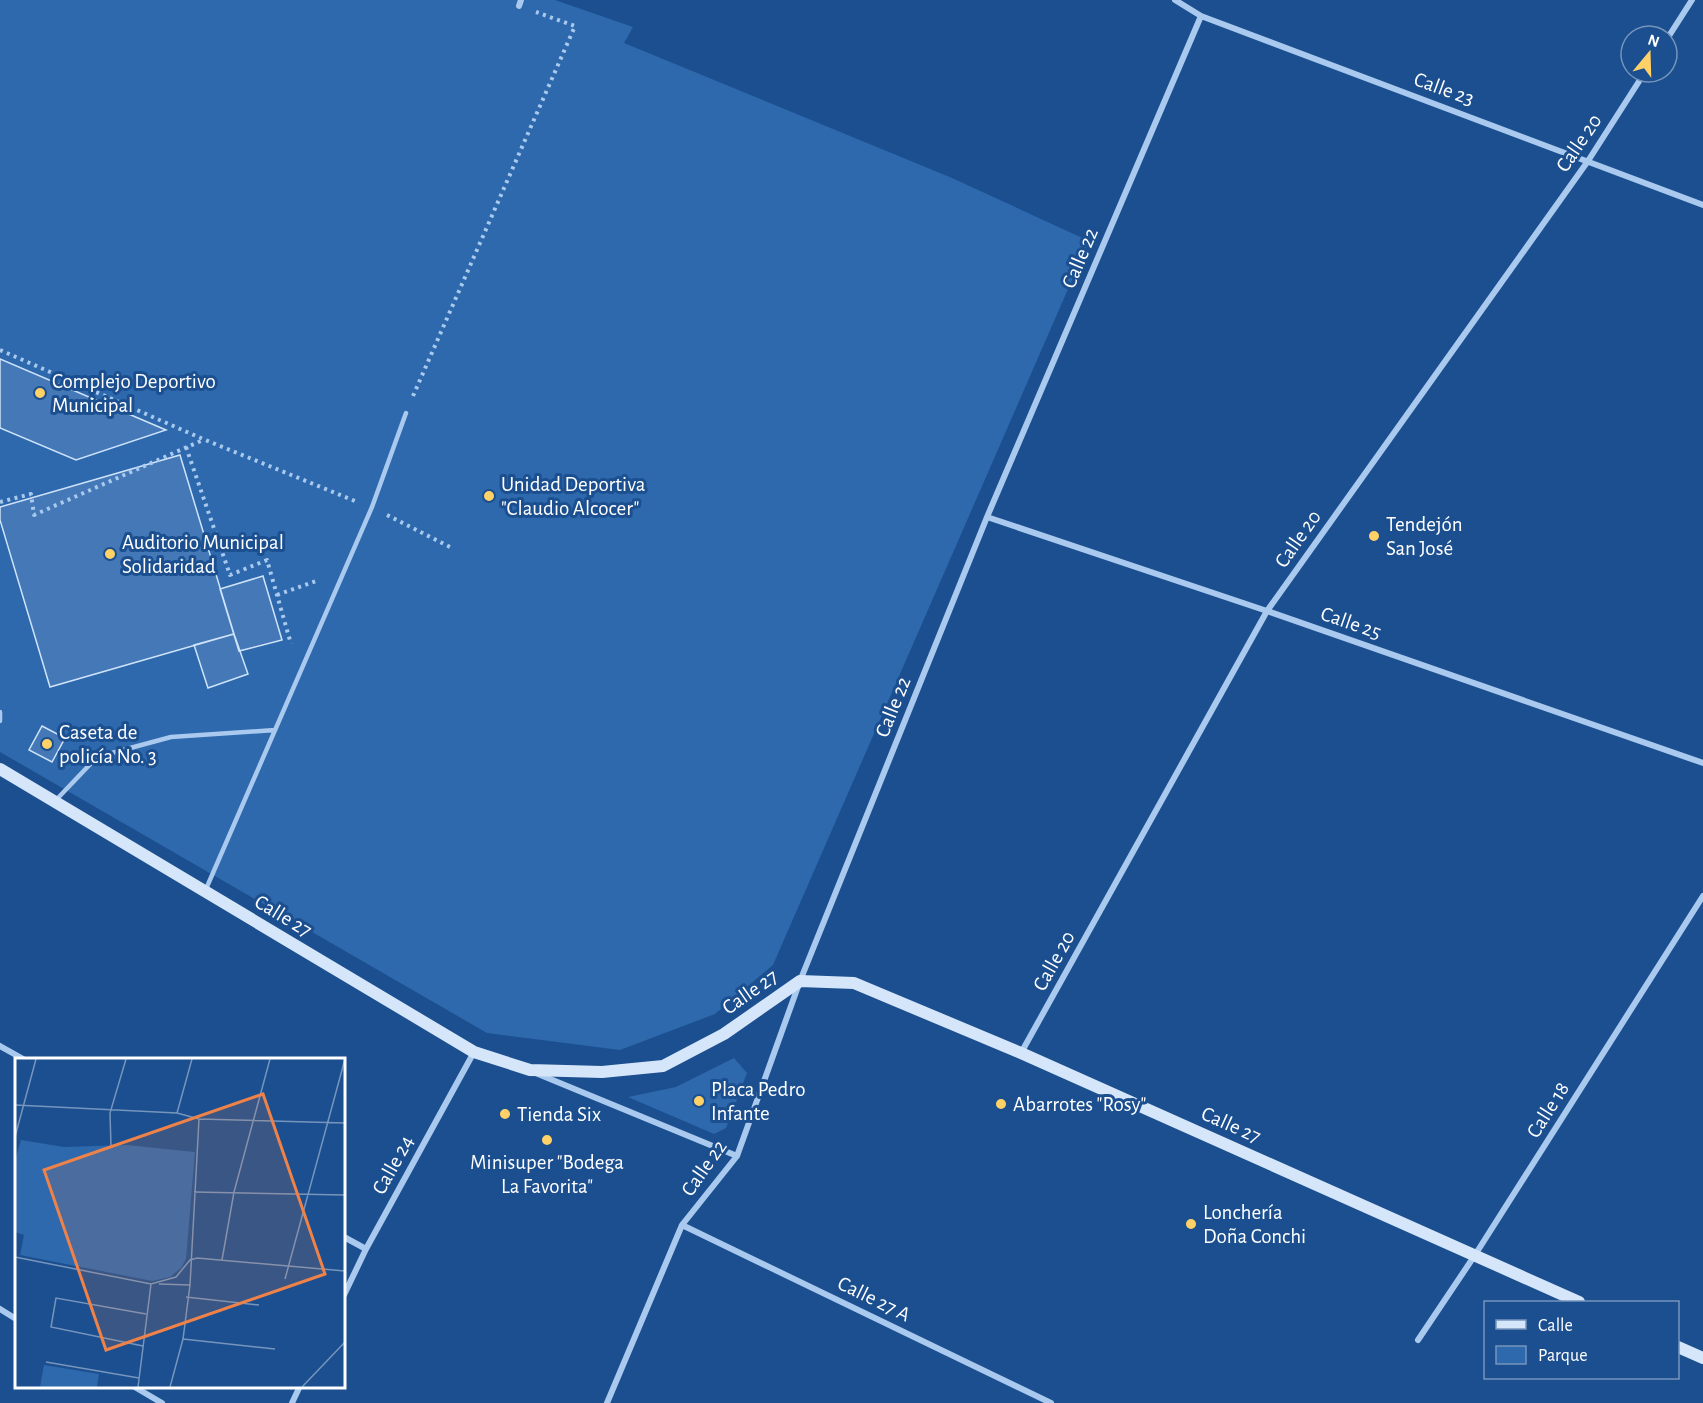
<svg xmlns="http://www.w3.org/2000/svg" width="1703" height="1403" font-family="'Alegreya Sans',sans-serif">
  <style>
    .green { fill: #2e69ad }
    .building { fill: #4478b7; stroke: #cfe3fa; stroke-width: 1.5 }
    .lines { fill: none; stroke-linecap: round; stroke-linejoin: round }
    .path { stroke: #a9c9ee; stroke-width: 4; stroke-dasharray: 3 4.5; stroke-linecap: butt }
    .service { stroke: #a9c9ee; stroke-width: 4.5 }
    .minor { stroke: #a9c9ee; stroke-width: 6 }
    .secondary { stroke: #d6e6fa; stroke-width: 12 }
    .poi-dot { fill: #ffd166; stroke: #1b4f8f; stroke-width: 2 }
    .labels { text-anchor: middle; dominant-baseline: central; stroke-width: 6; stroke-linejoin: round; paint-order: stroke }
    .street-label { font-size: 21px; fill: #fff; stroke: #1b4f8f }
    .poi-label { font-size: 21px; fill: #fff; stroke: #1b4f8f; text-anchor: start }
    .inset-road { fill: none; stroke: #7695bc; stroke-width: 1.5 }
    .view { fill: #ee8249; fill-opacity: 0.15; stroke: #ee8249; stroke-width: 3 }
    .inset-edge { fill: none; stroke: #fff; stroke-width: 3 }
  </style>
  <rect width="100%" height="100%" fill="#1b4f8f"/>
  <path class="green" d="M0,0H555L633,27L624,43L952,178L1089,241L773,965L715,1014L620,1050L487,1033L0,752Z
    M734,1058L747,1073L726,1128L714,1134L628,1097L676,1087Z"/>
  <path class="building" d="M0,359L166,430L76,460L0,428Z
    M180,455L234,634L50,687L0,520V507Z
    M263,576L282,640L239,651L220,589Z
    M234,634L248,674L208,688L194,645Z
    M42,726L65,738L52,762L29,750Z"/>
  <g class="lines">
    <path class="path" d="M0,350L203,439L355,501
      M413,396L575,26L536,12
      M186,447L230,575L267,560L291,644
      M0,502L31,494L34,515L203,440
      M387,515L450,547
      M277,595L319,580"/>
    <path class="service" d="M0,712V721
      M56,800L97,757L171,737L275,730
      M206,889L372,507L406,413"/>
    <path class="minor" d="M1175,0L1201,16L1703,205
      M519,6L521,0
      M1667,39L1692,0
      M987,517L1267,611L1703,763
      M0,1046L25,1060
      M1021,1053L1267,611L1588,161L1645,72
      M538,1074L737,1156
      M682,1225L1051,1403
      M344,1237L366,1249
      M344,1295L366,1249L474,1052
      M0,1309L16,1319
      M1418,1340L1475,1255L1703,896
      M133,1386L162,1403
      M292,1403L300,1386
      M607,1403L682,1225L737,1156L800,981L987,517L1201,16"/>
    <path class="secondary" d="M0,769L474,1052L530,1070L602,1072L663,1066L724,1034L800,981L854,983L1021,1053L1579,1302
      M1678,1347L1703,1358"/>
  </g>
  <g class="poi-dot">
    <circle cx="40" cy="393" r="6"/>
    <circle cx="489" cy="496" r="6"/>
    <circle cx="1374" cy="536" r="6"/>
    <circle cx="110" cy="554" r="6"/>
    <circle cx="47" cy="744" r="6"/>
    <circle cx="699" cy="1101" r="6"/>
    <circle cx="1001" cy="1104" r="6"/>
    <circle cx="505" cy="1114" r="6"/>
    <circle cx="547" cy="1140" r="6"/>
    <circle cx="1191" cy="1224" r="6"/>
  </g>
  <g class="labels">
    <g class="street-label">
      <text transform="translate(1444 89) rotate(20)">Calle 23</text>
      <text transform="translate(1579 143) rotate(-56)">Calle 20</text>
      <text transform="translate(1080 258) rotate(-67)">Calle 22</text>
      <text transform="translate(1298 539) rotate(-55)">Calle 20</text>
      <text transform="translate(1351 623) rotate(19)">Calle 25</text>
      <text transform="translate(893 707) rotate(-68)">Calle 22</text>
      <text transform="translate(283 916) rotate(31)">Calle 27</text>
      <text transform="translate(1054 961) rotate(-61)">Calle 20</text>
      <text transform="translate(750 992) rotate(-35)">Calle 27</text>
      <text transform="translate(1548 1110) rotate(-58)">Calle 18</text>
      <text transform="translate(1231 1125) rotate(24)">Calle 27</text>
      <text transform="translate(393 1165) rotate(-61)">Calle 24</text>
      <text transform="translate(704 1168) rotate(-55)">Calle 22</text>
      <text transform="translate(874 1299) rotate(26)">Calle 27 A</text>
    </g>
    <g class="poi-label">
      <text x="52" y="381">Complejo Deportivo<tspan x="52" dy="24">Municipal</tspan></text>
      <text x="501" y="484">Unidad Deportiva<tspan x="501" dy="24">"Claudio Alcocer"</tspan></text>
      <text x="1386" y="524">Tendejón<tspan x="1386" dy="24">San José</tspan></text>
      <text x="122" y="542">Auditorio Municipal<tspan x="122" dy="24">Solidaridad</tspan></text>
      <text x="59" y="732">Caseta de<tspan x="59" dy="24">policía No. 3</tspan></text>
      <text x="711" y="1089">Placa Pedro<tspan x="711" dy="24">Infante</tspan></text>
      <text x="1013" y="1104">Abarrotes "Rosy"</text>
      <text x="517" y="1114">Tienda Six</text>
      <text x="547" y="1162" text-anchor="middle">Minisuper "Bodega<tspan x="547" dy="24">La Favorita"</tspan></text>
      <text x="1203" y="1212">Lonchería<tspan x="1203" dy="24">Doña Conchi</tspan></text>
    </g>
  </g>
  <g transform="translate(15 1058)">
    <rect width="330" height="330" fill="#1b4f8f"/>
    <path d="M6,82L49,89L112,87L180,94L171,201L166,210L155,219L137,223L5,197L9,177L0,174V103ZM29,307L84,316L82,329H25Z" fill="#2e69ad"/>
    <path class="inset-road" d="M0,47L162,55L184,61L330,65M162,55L177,1M0,79L21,1M96,89L95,55L111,1M179,134L330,137M0,199L136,226L161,219L175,202L182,200L330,213M207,202L219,134L255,1M270,221L330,1M144,226L175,227M171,239L244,247M168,281L260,291M128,288L36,269L41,240L131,256M31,304L124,320M123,329L136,226M155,329L168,281L175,227L184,61M287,329L330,284"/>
    <path class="view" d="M248,36L310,216L91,292L29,112Z"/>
    <rect width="330" height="330" class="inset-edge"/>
  </g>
  <rect x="1484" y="1301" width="195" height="78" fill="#1b4f8f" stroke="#7695bc" stroke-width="1.5"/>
  <rect x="1496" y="1320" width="30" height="9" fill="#d6e6fa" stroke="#7695bc" stroke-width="1.5"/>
  <text x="1538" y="1331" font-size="18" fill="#ffffff">Calle</text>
  <rect x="1496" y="1346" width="30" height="18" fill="#2e69ad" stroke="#7695bc" stroke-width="1.5"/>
  <text x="1538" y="1361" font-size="18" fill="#ffffff">Parque</text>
  <g transform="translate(1649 54) rotate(19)"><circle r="28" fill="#1b4f8f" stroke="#7695bc" stroke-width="1.5"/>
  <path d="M0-4.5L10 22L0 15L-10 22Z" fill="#ffd166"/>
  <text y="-9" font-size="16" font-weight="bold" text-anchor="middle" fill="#ffffff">N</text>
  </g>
</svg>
